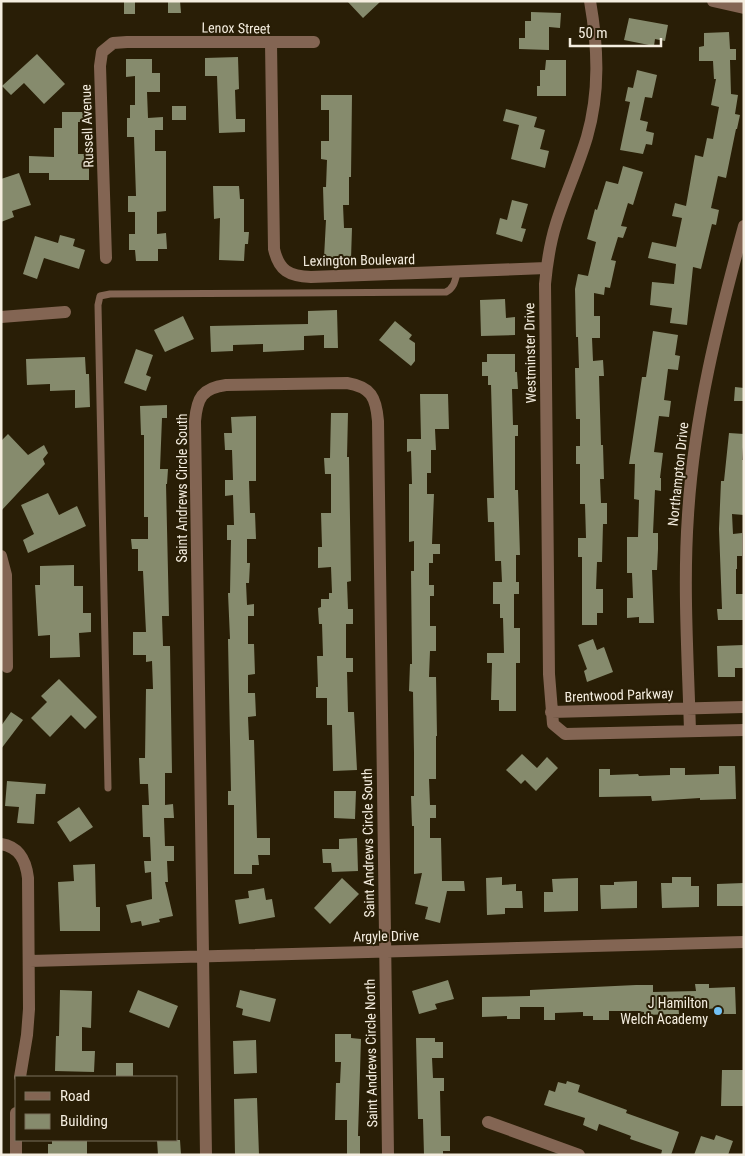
<svg xmlns="http://www.w3.org/2000/svg" width="745" height="1156" font-family="'Roboto Condensed',sans-serif">
  <style>
    .building { fill: #868b6d }
    .lines { fill: none; stroke-linecap: round; stroke-linejoin: round }
    .service { stroke: #836553; stroke-width: 7 }
    .minor { stroke: #836553; stroke-width: 12 }
    .poi-dot { fill: #72c1f5; stroke: #291e06; stroke-width: 2 }
    .labels { text-anchor: middle; dominant-baseline: central; stroke-width: 4; stroke-linejoin: round; paint-order: stroke }
    .street-label { font-size: 14px; fill: #f4eddf; stroke: #291e06 }
    .poi-label { font-size: 14px; fill: #f4eddf; stroke: #291e06; text-anchor: end }
  </style>
  <rect width="100%" height="100%" fill="#291e06"/>
  <path class="building" d="M124,1H135V14H124Z
    M168,1H180L181,13H168Z
    M347,1H381L363,18Z
    M531,12L561,13L560,28L549,27V50L519,49V38H525V21H531Z
    M629,18L668,25L665,41L655,39L654,46L624,40Z
    M729,32L730,49H736V60H730L731,94L738,95L735,114L740,115L737,129H736L726,178L718,176L711,208L719,210L716,225L712,224L701,269L693,267L687,325L670,323L672,308L650,305L652,282L674,284L676,264L648,258L652,242L676,247L682,218L672,216L675,203L686,206L695,155L703,157L707,138L713,139L719,107L711,105L716,79H714L713,61H699V47L704,46V33Z
    M37,54L65,84L44,104L24,83L11,95L2,86Z
    M238,57L239,89L235,90L236,119H245V132L219,133L217,76H205V58Z
    M126,59H152V73H160V92H147L148,118L163,117V130H155V151H166V211L157,212V234L166,233L167,249H158V261H136L135,250H129V234H135V212H128V196H136L134,137H127V118H130V105H135V76L126,77Z
    M546,60H566V96H537V86H540V70H545Z
    M637,70L657,75L652,98L645,97L640,120L648,122L646,131L654,133L652,145L646,144L643,154L620,150L630,102L625,101L628,87L633,88Z
    M321,95H352L351,177H349V205H343L344,228H352L351,259L324,258L326,220H324L323,187H326L327,160L321,159V141H329V110H321Z
    M172,106H186V120H172Z
    M506,109L537,117L534,127L545,130L540,149L549,151L545,168L511,159L519,125L503,121Z
    M62,112H85V122H78V154H89V180H49V173H29V156L54,157V128H62Z
    M623,166L643,172L633,205L628,203L621,226L627,227L623,238L618,237L611,260L616,261L610,288L605,287L604,295L594,293V316H600V338H592L593,361L603,360L604,376H599L601,445H603L604,479H600L601,503H607V524H603L602,562H597L596,589H603V613H597V625H582V557H578V538H586L585,504H580V464H576V446H580V419H576L575,368H579L578,337H576L575,289L578,274L588,276L596,242L587,239L595,209L597,210L606,181L618,184Z
    M19,173L31,205L12,211L14,217L1,222V179Z
    M213,186H239L240,199H244V232H249L248,244H245L244,261L219,260L220,218L214,219Z
    M512,200L528,204L521,228L526,229L522,242L496,234L500,218L507,220Z
    M60,235L75,239L73,246L85,250L79,269L44,258L37,279L23,274L35,236L58,243Z
    M505,299L506,318L515,317V335L481,336L480,300Z
    M337,310L338,348H324V335L304,336V350L263,352V344L233,345V351L211,352L210,326L308,324V311Z
    M183,316L194,339L165,352L154,330Z
    M395,321L412,335L409,339L415,343V361L411,366L379,340Z
    M653,331L678,335L675,355L680,356L678,370L668,369L664,400L671,401L669,417L659,416L654,452L663,453L660,478H661V491L655,490L653,533H658V549L657,570H652L654,623H639V617L627,618V598H633L632,573H627V537H638L639,500L634,499L635,464H629L642,377H646Z
    M136,349L153,355L146,375L151,377L146,391L124,383Z
    M487,354H515V372H517L518,389H512L513,425H518V436H515V490H518L520,555H516V582H519V594H514V628H520V663H516V711H499V700H491L492,663H487V653H504L503,618H500V604H493V582H502L501,561H495L494,522H488L487,498H494L491,385H488V376H482V362H487Z
    M85,357L86,374H89L90,407L75,408V390L50,391V384L27,385L26,359Z
    M735,387L744,388V401H734Z
    M420,394H448L449,429H435L436,450H431V473H427V494H434L432,544H440V554H433V563H429V585H434V596H430V626H436V651H430L429,677H436L437,736H436V779H429L430,805H436V818H430V838H441L442,881H464L465,891H447L440,923L425,919L428,907L415,904L422,873L414,874V826H412L411,796H414V753L413,692L409,691L410,664H412L411,571H414V541L409,542V484H412L411,451L407,452V439H421Z
    M167,405V418H162L160,469H168L167,484H166L169,616H162L163,646H170L172,773H165V805L173,804L174,818H164L165,846H174V861H167L168,882H165L173,916L159,919L160,922L142,926L141,921L131,923L126,905L152,899L151,872L145,873L144,861H151L150,837H143L142,805H149L148,784H140L139,758H145L146,689H153L152,661L146,662V655H133V632H146L143,571H138V549H132L131,539H148V517H144V435H141L140,406Z
    M331,413H348L347,457H349L351,581L347,582L348,609H353V624H346V658H353V672H347L348,712H354L357,770L333,771L332,725H327V698H316V687H318L317,656H323L322,624H319L318,608L321,607V599H329V593H332L331,567L318,568V547H322L321,513H331V474H325L324,458H330Z
    M256,416V481H249L250,513H255L256,539H247V563H250L249,583H246L247,605L254,604V616H248V644H254L255,674L248,675V693H255L256,716L248,717L249,740H254L257,838H270V855H258L259,865H252V874H234V805H228V791H231L228,639H230L228,593H230L231,540H227V525H234L233,495L225,496V480H233L232,450H225L224,433H232L231,417Z
    M729,433L744,434L742,460H744V515L732,514L733,534L742,533V556H737V569H736V594H743V620H718L717,609H722L719,529L721,481H724Z
    M8,434L28,455L44,445L48,453L43,459L45,464L1,511V441Z
    M48,493L59,515L77,506L86,526L28,553L23,540L34,534L21,505Z
    M74,565V586H83V613H91V632L79,633L80,657L50,658V635L38,636L35,585H40V566Z
    M593,639L597,650L604,647L613,672L587,682L584,671L587,669L578,645Z
    M744,645V668H735V677H718L717,646Z
    M59,679L97,717L85,729L71,715L50,737L31,718L47,702L41,696Z
    M11,712L23,720L1,749V726Z
    M522,754L537,768L547,757L558,768L536,791L525,780L521,784L506,770Z
    M719,766H735L736,799L700,800V798L652,801L651,796L599,797V769H610V775L638,774L639,776L670,775V768H685V775L719,774Z
    M7,781L46,784L45,794H36L34,824L17,823L19,807L5,806Z
    M334,791H356L355,819L334,818Z
    M79,807L93,827L70,842L57,822Z
    M357,838L358,871L332,872L331,863H323L322,849H339V839Z
    M95,864L96,907H100V931H60L58,882L74,881L73,865Z
    M502,877V885L516,884V891H522L523,908H505V914L487,915L486,878Z
    M672,877H691V886H699V907L662,908L661,883H672Z
    M342,878L359,894L330,924L314,908Z
    M578,878V911L544,912V892H553L552,879Z
    M637,881V908L601,909L600,885H614V882Z
    M744,883V906H717V884Z
    M264,888L266,900L272,899L275,917L239,924L235,900L249,898L248,891Z
    M448,980L454,999L435,1004L437,1009L419,1014L412,991Z
    M695,984H709V988L735,987L736,1014H720V1008L707,1009V1002L678,1003L679,1014L644,1015V1012L637,1011H609V1020H593V1016H583V1012L555,1013V1020H544V1007H520V1019H507V1016L482,1017V997L530,996V990L636,985H653V992L696,991Z
    M60,990L92,991L91,1028L82,1027V1051H95L94,1072L55,1071L56,1036H59Z
    M138,990L178,1006L169,1028L129,1012Z
    M240,990L276,999L270,1022L242,1015L243,1009L236,1007Z
    M335,1034H351V1038L361,1039L358,1136H360V1155H347V1120H335L336,1083H340L341,1062H335Z
    M416,1038H435V1042H443V1058H432L433,1078H444V1091H440L441,1136H450V1151H443V1155H424L423,1119H418Z
    M256,1040L257,1073L234,1074L233,1041Z
    M116,1063H133V1077H116Z
    M722,1070H744V1106H721Z
    M567,1081L580,1085L578,1092L627,1110L626,1113L679,1132L671,1155H661L662,1150L630,1139L631,1136L599,1124L597,1131L583,1125L585,1118L544,1105L549,1090L555,1092L558,1082L566,1084Z
    M257,1098L259,1155H235L234,1099Z
    M716,1135L733,1141L728,1155H694L701,1136L714,1140Z
    M52,1140H87V1155H48V1144H52Z
    M157,1140H180L181,1155H158Z"/>
  <g class="lines">
    <path class="service" d="M108,788L98,305L100,296L110,294L446,292C454,288 455,281 457,273"/>
    <path class="minor" d="M590,1C598,47 600,92 587,137C578,167 565,195 556,224C550,243 547,263 545,284L549,674L553,724L565,734L744,730
      M713,1L744,8
      M271,43L274,249C279,271 289,276 311,277L546,268
      M106,258L100,66L102,52L113,43L127,42H314
      M1,317L65,312
      M1,556L6,575L7,667
      M551,712L744,707
      M690,731C688,660 683,586 688,515C694,416 718,321 744,226
      M1,844C20,847 26,861 28,878L29,1009L27,1035L20,1077
      M30,961L744,942
      M16,1113V1155
      M488,1122L579,1155
      M206,1155L195,421C197,398 202,388 226,385L347,383C371,387 376,397 378,421L388,1155"/>
  </g>
  <circle class="poi-dot" cx="718" cy="1011" r="5"/>
  <g class="labels">
    <g class="street-label">
      <text transform="translate(236 28) rotate(1)">Lenox Street</text>
      <text transform="translate(87 126) rotate(-92)">Russell Avenue</text>
      <text transform="translate(359 260) rotate(-1)">Lexington Boulevard</text>
      <text transform="translate(530 353) rotate(-91)">Westminster Drive</text>
      <text transform="translate(678 474) rotate(-84)">Northampton Drive</text>
      <text transform="translate(182 488) rotate(-90)">Saint Andrews Circle South</text>
      <text transform="translate(619 695) rotate(-2)">Brentwood Parkway</text>
      <text transform="translate(368 843) rotate(-91)">Saint Andrews Circle South</text>
      <text transform="translate(386 936) rotate(-1)">Argyle Drive</text>
      <text transform="translate(371 1053) rotate(-91)">Saint Andrews Circle North</text>
    </g>
    <g class="poi-label">
      <text x="708" y="1003">J Hamilton<tspan x="708" dy="16">Welch Academy</tspan></text>
    </g>
  </g>
  <rect width="745" height="1156" fill="none" stroke="#f4eddf" stroke-width="5"/>
  <rect x="15" y="1076" width="162" height="65" fill="#291e06" stroke="#7a715d"/>
  <rect x="25" y="1092" width="25" height="8" fill="#836553" stroke="#7a715d"/>
  <text x="60" y="1101" font-size="15" fill="#f4eddf">Road</text>
  <rect x="25" y="1114" width="25" height="15" fill="#868b6d" stroke="#7a715d"/>
  <text x="60" y="1126" font-size="15" fill="#f4eddf">Building</text>
  <path d="M570 38v8h91v-8" fill="none" stroke="#f4eddf" stroke-width="2.5"/>
  <text x="578" y="38" font-size="15" fill="#f4eddf" stroke="#291e06" stroke-width="4" paint-order="stroke">50 m</text>
</svg>
